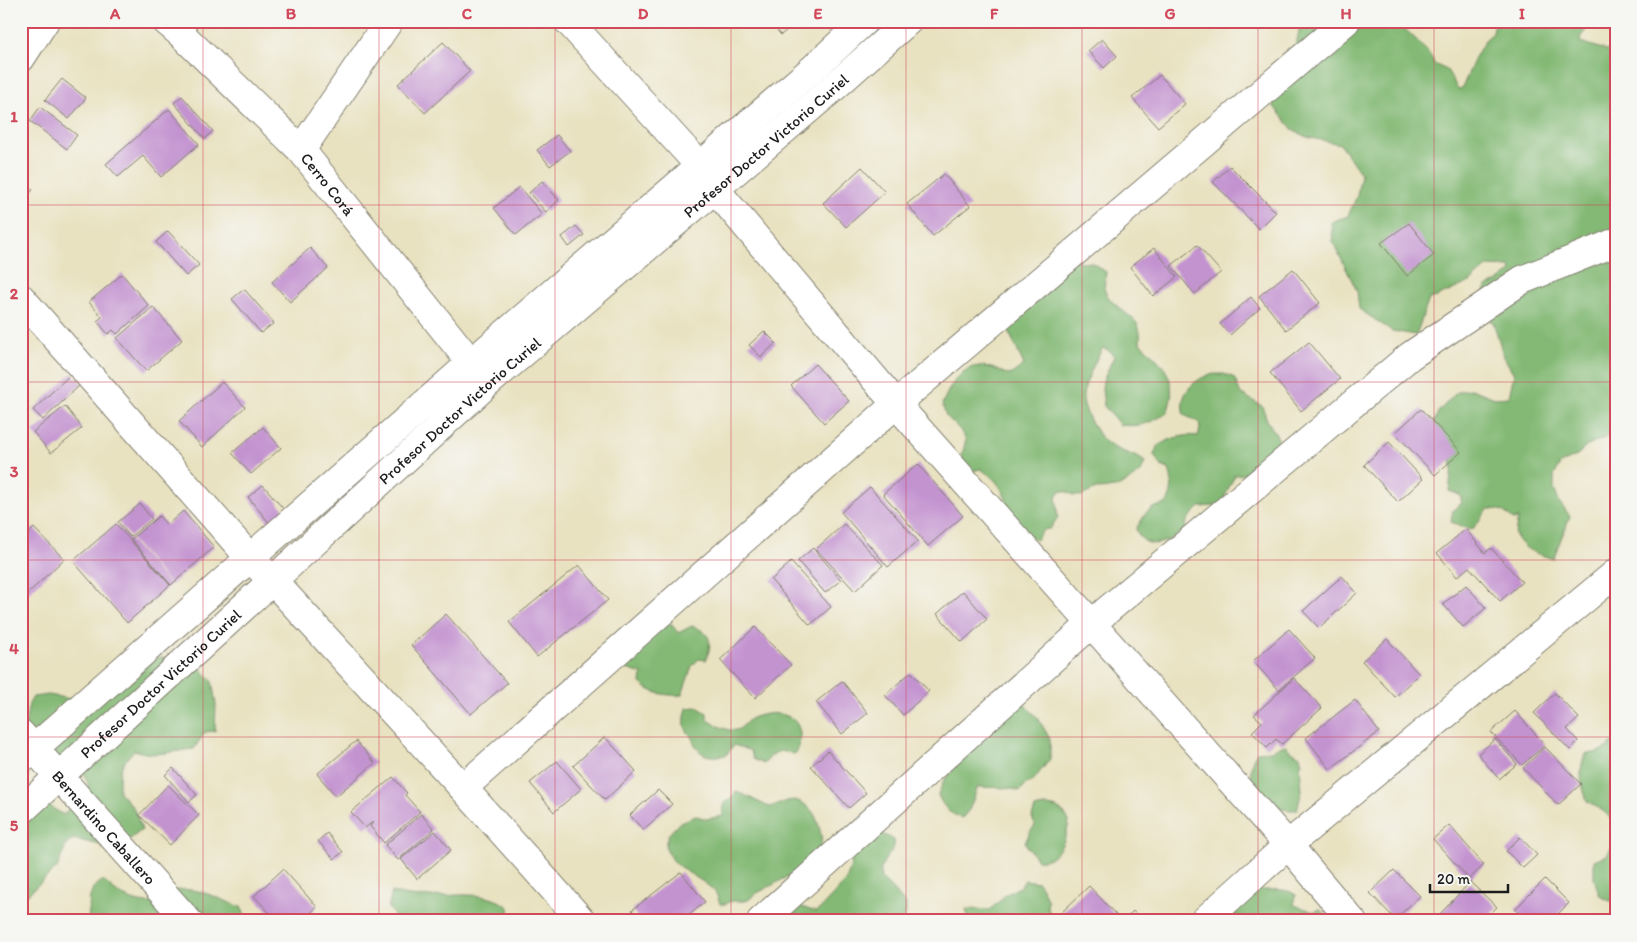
<svg xmlns="http://www.w3.org/2000/svg" width="1637" height="942" font-family="Itim,sans-serif">
  <style>
    .forest { fill: #83b975; stroke: #506a48 }
    .building { fill: #c393d0 }
    .lines { fill: none; stroke-linecap: round; stroke-linejoin: round }
    .minor-casing { stroke: #827f6e; stroke-width: 30 }
    .secondary-casing { stroke: #827f6e; stroke-width: 30 }
    .minor { stroke: #fff; stroke-width: 28 }
    .secondary { stroke: #fff; stroke-width: 28 }
    .grid { fill: none; stroke: #d1495b; stroke-width: 1; stroke-opacity: 0.55 }
    .labels { text-anchor: middle; dominant-baseline: central; stroke-width: 4.5; stroke-linejoin: round; paint-order: stroke }
    .street-label { font-size: 16px; fill: #1c1c1c; stroke: #f6f6f2 }
    .neatline { fill: none; stroke: #d1495b; stroke-width: 2 }
    .grid-label { font-size: 16px; text-anchor: middle; font-weight: bold; fill: #d1495b }
  </style>
  <rect width="100%" height="100%" fill="#f6f6f2"/>
  <filter id="ink" filterUnits="userSpaceOnUse"><feTurbulence type="fractalNoise" baseFrequency=".02" numOctaves="2"/><feDisplacementMap in="SourceGraphic" scale="10" xChannelSelector="R" yChannelSelector="G"/><feConvolveMatrix kernelMatrix="1 2 1 2 8 2 1 2 1" color-interpolation-filters="sRGB"/></filter>
  <filter id="wash" filterUnits="userSpaceOnUse"><feTurbulence type="fractalNoise" baseFrequency=".0096" numOctaves="4" result="noise"/><feDisplacementMap in="SourceGraphic" scale="20" xChannelSelector="R" yChannelSelector="G"/><feGaussianBlur stdDeviation="1.12" result="paint"/><feColorMatrix in="noise" values="0 0 0 0 0 0 0 0 0 0 0 0 0 0 0 0 0 1.4 0 .05"/><feComposite in="paint" operator="in"/></filter>
  <g filter="url(#wash)">
    <rect width="100%" height="100%" fill="#e9e2c1"/>
    <path class="forest" d="M1301,21H1398C1408,34 1431,50 1434,64L1447,70L1458,89L1462,88L1476,56L1485,40L1493,33L1495,21H1579L1586,30L1581,36L1580,42L1616,53V421L1607,437L1587,446L1576,456L1560,464L1554,476V489L1559,502L1570,516L1553,559C1534,552 1525,552 1515,534L1518,518L1514,520C1509,518 1508,514 1504,512C1499,509 1494,509 1488,509L1472,530L1451,522L1453,510L1462,503L1460,495L1449,491L1452,468L1451,452L1435,433L1434,423L1438,412L1457,392L1471,389L1495,398L1509,397L1514,374L1504,357L1494,324L1484,311L1481,304L1485,288L1499,281L1512,271L1510,267L1488,266L1470,282L1437,297L1429,299L1416,335L1392,331L1359,309L1357,291L1333,242L1331,223L1333,221L1348,216L1357,196L1361,174L1340,144L1307,137L1294,131L1271,103L1296,45Z
      M1073,259L1084,263L1091,262L1106,272L1104,289C1107,295 1110,301 1116,305C1131,319 1142,319 1140,343C1163,364 1180,379 1167,413C1148,424 1142,427 1120,425L1104,406L1102,389L1103,381L1114,356L1108,350L1103,348C1097,356 1084,385 1083,395C1082,409 1096,434 1107,443C1118,452 1134,453 1145,462L1141,472L1127,482L1115,488L1096,489L1081,496L1073,495L1068,492L1060,491L1056,496L1058,517L1050,529C1043,528 1039,534 1037,540C1025,536 1015,527 1014,514L1007,509C1008,493 994,476 980,469L969,472L960,462L966,440L960,430L946,416L942,404C950,386 963,361 987,367C995,368 1002,373 1010,375L1024,365L1008,330L1011,317Z
      M1224,374L1235,378L1240,393L1262,406L1267,420L1278,438L1280,454C1265,464 1254,475 1235,475L1230,485L1223,501L1213,506L1200,507L1187,520L1186,529C1170,541 1146,555 1136,529L1146,513L1153,508L1167,503C1173,491 1173,481 1169,469L1161,466L1154,455L1157,447C1168,438 1185,434 1198,436L1200,429L1199,422L1184,415C1178,396 1191,382 1208,375C1212,374 1219,374 1224,374Z
      M669,624L672,625L678,633L692,626C711,633 713,641 706,660L699,659L692,666L682,695C669,696 649,694 641,683L642,674L620,667L641,648L646,646L651,632Z
      M190,657L212,681L216,704L215,731L205,732L194,749C171,751 157,758 134,750C119,768 119,768 119,792L133,807L142,830L130,839L101,845L73,839L66,845L57,868L21,900V794L48,802L52,808L64,815L76,798L89,786L84,774L69,758L59,762L25,725L29,704L33,697L49,695L81,701L154,658Z
      M988,698H1006L1025,705L1038,718L1050,739V759L1032,782L1026,784L1020,791C1006,786 993,788 978,787L969,810L962,818C950,814 943,807 938,795L944,780L948,776L949,769L981,702Z
      M697,707L707,713V719C713,724 728,732 736,730C743,728 746,721 752,718C780,707 810,716 797,752L794,754C777,749 775,751 764,764L753,759L751,751L734,745L726,755C707,758 699,756 692,738C691,736 689,734 687,731C683,724 685,715 687,708Z
      M1616,740V835C1611,812 1605,813 1587,801C1582,786 1577,769 1586,754C1597,754 1608,748 1616,740Z
      M1286,745L1288,749L1300,756L1302,762L1300,767L1302,790L1297,810C1289,810 1280,810 1273,806C1253,797 1244,770 1257,752L1271,751L1276,748Z
      M736,791L769,807C786,803 793,794 808,807C814,812 817,819 819,827C821,834 823,842 820,849C812,865 773,885 757,893C754,895 751,898 748,900C741,903 732,898 726,904H720C718,899 717,893 713,890C697,874 672,870 665,845L668,835L680,822L696,816L707,819L723,816V805L735,795Z
      M1044,806C1057,806 1063,810 1069,821C1066,839 1059,862 1037,860L1025,843L1031,830L1035,826L1032,817L1035,808Z
      M880,833L894,840C897,854 878,857 881,878L906,904V912L902,921H741L749,915L787,902L816,912L820,909L846,881L852,863L841,852Z
      M1616,839V900L1610,901L1600,896L1594,879V860L1607,855Z
      M103,880C116,894 133,904 153,903C181,876 210,896 241,907L248,921H88L90,897L93,888Z
      M1025,880L1038,882L1043,889L1048,902L1047,906L1054,921H966L968,917L966,909L990,910L1005,895L1021,886Z
      M1255,889C1268,892 1285,886 1296,895L1294,905L1315,912L1319,909L1336,921H1226L1229,915Z
      M392,892C429,906 475,882 509,907L510,921H395L393,913L388,908Z"/>
    <g id="blocks">
      <path class="building" d="M769,21H797L781,35Z
        M1102,39L1117,56L1104,68L1088,51Z
        M443,42L470,71L425,113L398,84Z
        M1160,75L1185,104L1158,127L1132,98Z
        M62,79L86,98L69,119L45,100Z
        M182,96L213,131L205,139L174,103Z
        M40,107L77,135L67,149L30,121Z
        M169,109L199,144L161,177L143,156L118,177L106,164Z
        M557,135L570,151L550,166L537,150Z
        M1230,166L1276,212L1259,229L1213,182Z
        M862,167L885,192L846,227L823,203Z
        M944,174L970,206L933,236L907,204Z
        M21,180L33,190L22,201H21Z
        M542,181L559,200L546,212L529,193Z
        M519,187L542,214L516,235L494,208Z
        M1409,223L1434,255L1407,276L1381,243Z
        M576,226L584,235L569,247L562,237Z
        M168,231L199,265L186,276L156,242Z
        M1197,245L1221,272L1195,294L1171,266Z
        M310,248L328,268L290,302L272,282Z
        M1154,248L1177,277L1153,296L1130,267Z
        M1293,269L1320,303L1286,330L1259,296Z
        M122,274L149,306L117,334L113,330L108,334L97,321L102,317L89,302Z
        M244,289L274,323L261,333L232,299Z
        M1251,297L1260,308L1230,335L1220,324Z
        M153,307L182,340L146,371L117,338Z
        M764,331L776,343L761,357L749,345Z
        M1309,342L1340,379L1301,411L1270,373Z
        M815,364L849,401L824,423L791,386Z
        M72,373L82,383L43,420L33,410Z
        M222,382L245,407L202,447L179,421Z
        M65,406L82,428L51,453L33,432Z
        M1421,409L1461,452L1435,475L1395,433Z
        M263,427L281,448L251,474L232,453Z
        M1389,442L1423,479L1398,502L1364,465Z
        M918,464L963,516L928,546L883,494Z
        M263,485L287,513L271,525L248,497Z
        M870,487L918,541L888,567L841,512Z
        M140,504L152,519L130,537L118,522Z
        M183,511L214,547L171,585L131,539L159,516L167,525Z
        M116,524L170,585L127,623L73,561Z
        M844,524L883,565L855,591L816,549Z
        M34,528L64,559L21,600V541Z
        M1466,529L1485,553L1491,548L1522,582L1500,601L1469,567L1457,577L1437,553Z
        M813,548L841,580L825,593L798,561Z
        M791,562L831,607L810,625L771,580Z
        M579,565L608,600L537,657L509,622Z
        M1342,576L1357,593L1319,628L1303,611Z
        M1466,585L1486,608L1463,627L1443,604Z
        M963,591L987,619L962,642L937,614Z
        M446,614L507,683L471,714L411,645Z
        M755,627L791,665L755,698L720,660Z
        M1289,629L1315,658L1279,690L1253,661Z
        M1387,639L1419,674L1395,697L1362,661Z
        M911,672L929,691L903,715L885,695Z
        M1294,678L1322,708L1282,744L1276,739L1267,748L1252,732L1262,722L1254,715Z
        M842,681L868,713L842,734L816,702Z
        M1555,693L1579,718L1567,729L1578,741L1570,750L1534,713Z
        M1355,700L1379,732L1330,769L1306,738Z
        M1515,711L1545,745L1522,765L1491,732Z
        M605,737L636,771L605,800L573,766Z
        M1495,739L1517,764L1499,779L1478,754Z
        M356,741L375,763L336,796L317,774Z
        M1545,747L1581,784L1558,805L1523,768Z
        M828,751L866,793L849,808L811,766Z
        M557,761L581,789L554,812L530,783Z
        M173,768L197,795L189,802L165,775Z
        M393,777L407,793L405,795L420,812L384,843L370,826L374,821L365,828L351,812Z
        M168,785L199,815L170,845L139,815Z
        M658,790L672,804L643,830L630,815Z
        M421,814L434,829L398,860L385,845Z
        M1449,825L1484,865L1469,879L1433,839Z
        M435,831L451,850L417,879L401,859Z
        M327,833L343,852L334,859L318,841Z
        M1520,837L1537,855L1523,868L1506,851Z
        M283,869L317,907L302,921H277L254,896Z
        M1394,870L1420,896L1395,919L1370,893Z
        M681,872L705,902L682,921H640L632,910Z
        M1545,879L1569,903L1551,921H1527L1515,909Z
        M1470,882L1497,907L1483,921H1447L1440,914Z
        M1089,886L1117,916L1112,921H1068L1061,913Z
        M1133,911L1142,921H1123Z"/>
    </g>
  </g>
  <g filter="url(#ink)">
    <use href="#blocks" fill-opacity="0" stroke="#827f6e" stroke-width="1"/>
    <g class="lines">
      <defs>
        <g id="minor">
          <path id="s1" d="M166,21L180,33L301,150L471,363"/>
          <path d="M568,21L700,166L715,189L896,404L1288,845L1352,921"/>
          <path d="M21,58L45,21"/>
          <path d="M301,150L389,21"/>
          <path d="M21,298L250,558L273,581L463,788L582,921"/>
          <path id="s2" d="M21,734L188,921"/>
          <path d="M463,788L896,404L1346,21"/>
          <path d="M761,921L1091,624L1410,356L1522,280L1616,242"/>
          <path d="M1204,921L1288,845L1616,573"/>
        </g>
        <g id="secondary">
          <path d="M21,760L471,363L816,66L864,21"/>
          <path id="s3" d="M21,811L488,383L833,88L908,21"/>
        </g>
      </defs>
      <use href="#minor" class="minor-casing"/>
      <use href="#secondary" class="secondary-casing"/>
      <use href="#minor" class="minor"/>
      <use href="#secondary" class="secondary"/>
    </g>
  </g>
  <path class="grid" d="M203,21V921M379,21V921M555,21V921M731,21V921M906,21V921M1082,21V921M1258,21V921M1434,21V921M21,205H1616M21,382H1616M21,560H1616M21,737H1616"/>
  <g class="labels">
    <g class="street-label">
      <text stroke="none"><textPath href="#s3" startOffset="999">Profesor Doctor Victorio Curiel</textPath></text>
      <text stroke="none"><textPath href="#s1" startOffset="230">Cerro Corá</textPath></text>
      <text stroke="none"><textPath href="#s3" startOffset="594">Profesor Doctor Victorio Curiel</textPath></text>
      <text stroke="none"><textPath href="#s3" startOffset="189">Profesor Doctor Victorio Curiel</textPath></text>
      <text stroke="none"><textPath href="#s2" startOffset="125">Bernardino Caballero</textPath></text>
    </g>
  </g>
  <rect width="1637" height="942" fill="none" stroke="#f6f6f2" stroke-width="55"/>
  <path d="M1430 884v8h78v-8" fill="none" stroke="#1c1c1c" stroke-width="2.5"/>
  <text x="1437" y="884" font-size="15" fill="#1c1c1c" stroke="#f6f6f2" stroke-width="4" paint-order="stroke">20 m</text>
  <rect x="28" y="28" width="1582" height="886" class="neatline"/>
  <g class="grid-label">
    <text x="115" y="19">A</text>
    <text x="291" y="19">B</text>
    <text x="467" y="19">C</text>
    <text x="643" y="19">D</text>
    <text x="818" y="19">E</text>
    <text x="994" y="19">F</text>
    <text x="1170" y="19">G</text>
    <text x="1346" y="19">H</text>
    <text x="1522" y="19">I</text>
    <text x="14" y="122">1</text>
    <text x="14" y="299">2</text>
    <text x="14" y="477">3</text>
    <text x="14" y="654">4</text>
    <text x="14" y="831">5</text>
  </g>
</svg>
